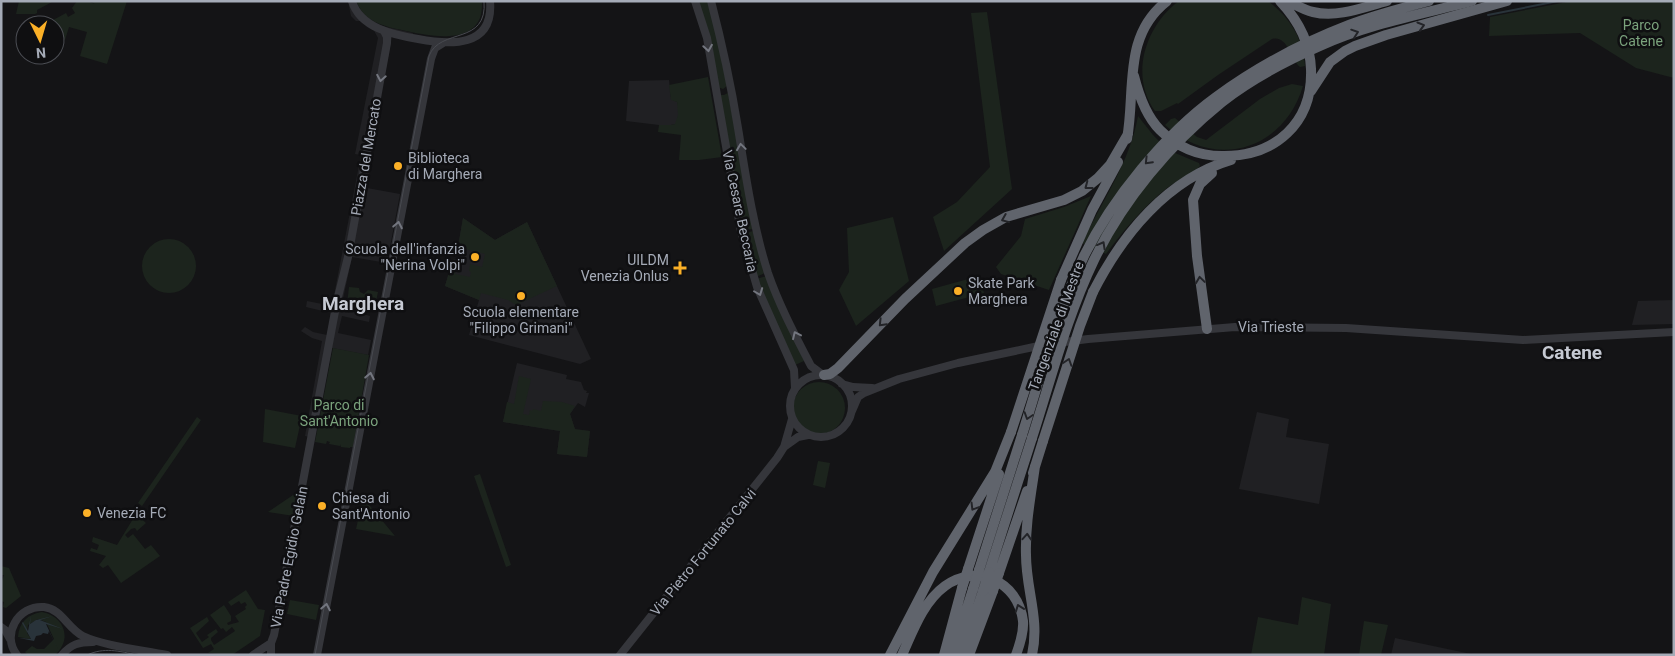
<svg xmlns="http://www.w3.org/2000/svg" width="1675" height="656" font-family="Roboto,sans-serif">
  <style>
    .built { fill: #202023 }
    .green { fill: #1c241d }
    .water { fill: #29333a }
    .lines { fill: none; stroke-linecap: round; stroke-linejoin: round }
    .stream { stroke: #29333a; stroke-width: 2 }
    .tertiary { stroke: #35363b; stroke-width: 8 }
    .motorway { stroke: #60646c; stroke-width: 10 }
    .tram { stroke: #484a50; stroke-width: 1 }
    .motorway-bridge { stroke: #60646c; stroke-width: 10 }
    .oneway { stroke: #232428 }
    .oneway2 { stroke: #73767f }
    .poi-dot { fill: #fbb027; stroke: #0f0f11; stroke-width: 2 }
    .labels { text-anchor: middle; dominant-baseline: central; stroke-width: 5; stroke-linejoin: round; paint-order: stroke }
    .park-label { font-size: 14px; fill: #7ba37d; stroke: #0f0f11 }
    .street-label { font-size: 14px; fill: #a5abb7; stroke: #0f0f11 }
    .poi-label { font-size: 14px; fill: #a5abb7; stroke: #0f0f11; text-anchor: start }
    .district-label { font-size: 19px; font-weight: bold; fill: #c6cad3; stroke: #0f0f11 }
  </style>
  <rect width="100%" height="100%" fill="#141416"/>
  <path class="built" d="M348,1H355L360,12L368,19L382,26L413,33L412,40L392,37L369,157L370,167L367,188L400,194L387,263L352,257L341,308L370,316L369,322L342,316L338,333L371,340L368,355L332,348L314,438L305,436L322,341L312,338L301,331L305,327L313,332L327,335L331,313L306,307L307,301L332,306L361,155L355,154L378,38L372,27L361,21H356L351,16Z
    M669,80L671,99L677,102L678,106V116L676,124L671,125H659L626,121L629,81Z
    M463,218L495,240L527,222L591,359L580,364L469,335L479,300L445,286L453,259L459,260L462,248L459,241Z
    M1674,300V324L1632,325L1638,301Z
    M517,363L567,375L566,379L581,382L584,390L587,391L586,393H589L585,407L578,403L570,414L575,430L590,431L587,457L557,454L560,431L503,422Z
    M1257,412L1289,419L1286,437L1329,444L1319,504L1239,489Z
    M1395,638L1476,655H1391Z"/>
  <path class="green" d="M19,1H52V2L37,10V13L35,14H16Z
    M77,1H87L95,4L90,1H127L107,64L80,56L87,32L69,27L65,40L55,37V25H44L66,13L68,17L75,13L72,8Z
    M356,1H482C482,7 482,15 479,20C468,43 430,36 411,32C398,29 382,27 370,19C363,14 360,9 356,1Z
    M698,1H707L715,27L727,86L723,89L718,87Z
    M1179,1H1268C1290,18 1303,38 1305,66L1300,67C1290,59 1288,35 1272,39L1218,75L1178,104L1177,103L1161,111H1155C1129,75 1146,25 1179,1Z
    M1572,1H1674V78L1636,68L1580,33L1489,36L1490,17Z
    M987,12L1012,189L944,251L933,217L957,202L990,167L971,13Z
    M708,77L722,157L699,160H679L681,135L658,132L659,125H671L675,124L678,115L677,102L671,100L669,85Z
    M1292,84L1303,86C1284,150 1215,171 1165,125L1171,119L1175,118L1197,137L1206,140L1260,99L1279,88Z
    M728,93L754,229L743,230L720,95H724Z
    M1138,116L1153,135L1168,150L1199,163L1200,166C1192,175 1177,180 1167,188C1143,207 1124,230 1106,254L1082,243C1102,201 1130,162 1138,116Z
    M1091,196L1049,290L1001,274L996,267L1021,236L1025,219L1064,207Z
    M893,217L909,281L856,326L839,290L849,272L847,228Z
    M463,218L495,240L527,222L557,286L516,305L508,300L481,293L479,300L445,286L453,259L458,261L455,274L470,277L471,272L469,271L470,264L482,267L485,254L462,248L459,241Z
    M754,231L765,273L756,277L744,233Z
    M142 266a27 27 0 1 1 54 0a27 27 0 1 1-54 0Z
    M767,276L804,361L795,365L756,279Z
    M979,276L984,293L936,306L932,289Z
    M349,287L359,288L360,292L364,294L368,290L378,292L374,311L347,305Z
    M333,348L369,355L353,447H350V448L341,447L340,444V446L329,444L330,442L327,441L326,444L315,442Z
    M519,376L531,379L523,414L529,415L530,410L532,411L533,409L541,411L543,401L562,402L575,406L570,414L575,429L590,431L587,457L557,454L560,431L503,422L507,402L514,404Z
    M793 408a26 26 0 1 1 52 0a26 26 0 1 1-52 0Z
    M265,409L302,416L295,448L263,442Z
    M197,417L201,420L142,506L138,503Z
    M818,461L830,463L825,488L813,485Z
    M480,474L511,565L506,567L474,476Z
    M299,491L294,516L268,512Z
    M365,500L395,536L356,529L362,503Z
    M136,514L146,523L137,531L135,528L131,529L125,535L128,538L133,534L145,549L151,545L160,556L121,583L108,565L103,568L99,565L106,556L90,551L91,548L97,550L99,545L92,542L93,537L117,545Z
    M1,566L9,568L21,596L6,608L3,607L4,602L1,601V583L4,575H1Z
    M246,590L258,609L265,610L260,636L232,655L208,653L214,649L211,644L203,648L190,628L207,617L209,621L196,633L202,642L209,637L207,635L216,629L218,632L211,638V640L214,645L235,631L232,627L226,632L223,628L221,629L210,615L224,605L231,616V621L227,623L228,625L239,622L235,616L246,609L245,607L247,605L245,602L241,604L239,601L231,606L228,602Z
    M1302,597L1331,604L1324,655H1251L1258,617L1298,625Z
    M290,600L319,605L316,620L287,614Z
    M42,612C64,616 73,639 55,655H28L25,652L32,646L37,649H44L54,639L46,622L38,619L28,625L27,633L31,639L18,637C19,622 28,614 42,612Z
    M1364,621L1388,625L1381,655H1359Z"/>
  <path class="water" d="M31,615L30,624L36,620L53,616L40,620L63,629L46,624L58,650L49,631L48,634L43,633L41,635L36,636L34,641L19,638L31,639L22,623L23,622L28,631Z"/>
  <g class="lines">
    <path class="stream" d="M1488,15L1558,1"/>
    <path class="tertiary" d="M352,1C360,28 394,35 418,39C450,45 494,48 490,1
      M695,1L707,38L741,232L757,287L794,370L795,388
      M711,1C722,43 731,85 738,128C746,177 753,226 768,273C779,305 796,337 811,366L823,375
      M1057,343L1088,339L1235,327L1346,328L1523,340L1674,332
      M790 406a31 31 0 1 1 62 0a31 31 0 1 1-62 0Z
      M842,384L853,387L872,388
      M852,411L858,397L864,393L899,379L958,363L1043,345
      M784,447L798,437L808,435
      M1,627L5,630L10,639
      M17,655C1,635 18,605 44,607C62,609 68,629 83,636C104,646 143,650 167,655
      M62,655C71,644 79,642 93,642
      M253,655L271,643L274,635L337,301L348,257L387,43V37L384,31
      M271,655V643
      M317,655L431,59L435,48L443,43
      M620,655L777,458L784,447L792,419"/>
    <path class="motorway" d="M1288,1C1296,5 1304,10 1313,12C1338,18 1364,7 1387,1
      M1134,76C1139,96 1146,116 1160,130C1177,147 1199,156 1222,156C1275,157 1313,123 1311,69C1310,43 1298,20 1280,1
      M1311,91L1330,62L1345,51L1355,46L1386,35L1507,1
      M1127,139C1136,90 1122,36 1167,1
      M1061,280L1092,210L1118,162
      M1093,292C1122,235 1167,179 1231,160
      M1207,329L1197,256L1193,200L1200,184L1212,173
      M824,375L830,374L838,368L905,299L965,243L983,230L1006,217L1064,200L1082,191L1098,178L1110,165L1128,134
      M1033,473L1043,441
      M968,569L999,474
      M979,570L1022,435
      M989,572L1032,438
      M999,573L1027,491
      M890,655L933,572L995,472L1011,432
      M902,655C913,631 923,602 945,586C977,563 1018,581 1023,621C1024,632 1020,644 1016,655
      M944,655L962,588
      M952,655L973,589
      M962,655L983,591
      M969,655L993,591
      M1032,655C1040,619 1026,590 1026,555C1025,525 1031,495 1035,466"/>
    <path class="tram" d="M87,655C104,647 119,651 137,655
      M315,655L429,56C440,27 488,46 484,1"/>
    <path class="motorway-bridge" d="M1011,432L1061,280
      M1022,435C1041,375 1057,313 1084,256C1112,199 1165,134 1216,97C1257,67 1302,43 1349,25C1375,15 1402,8 1429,1
      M1032,438C1051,379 1067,316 1094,260C1123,200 1170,144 1222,102C1249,81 1288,60 1320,46C1368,24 1422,14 1472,1
      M1043,441L1080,326L1093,292
      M962,588L968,569
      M973,589L979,570
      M983,591L989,572
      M993,591L999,573"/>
  </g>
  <defs><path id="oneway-chevron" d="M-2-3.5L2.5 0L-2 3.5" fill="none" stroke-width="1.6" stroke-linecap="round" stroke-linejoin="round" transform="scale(1.25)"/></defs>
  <g class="oneway">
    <use href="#oneway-chevron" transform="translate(1421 26) rotate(-16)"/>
    <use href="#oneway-chevron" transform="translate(1355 33) rotate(-19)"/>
    <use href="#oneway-chevron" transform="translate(1148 161) rotate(134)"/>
    <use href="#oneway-chevron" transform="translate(1088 186) rotate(143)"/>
    <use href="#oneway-chevron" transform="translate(1005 219) rotate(158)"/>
    <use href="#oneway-chevron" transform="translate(1102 245) rotate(-61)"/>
    <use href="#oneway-chevron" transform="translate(1200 280) rotate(-98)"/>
    <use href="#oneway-chevron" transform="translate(882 323) rotate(134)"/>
    <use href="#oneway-chevron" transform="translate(1068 362) rotate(-72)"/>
    <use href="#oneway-chevron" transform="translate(1028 416) rotate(108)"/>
    <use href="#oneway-chevron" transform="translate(974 507) rotate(121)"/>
    <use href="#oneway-chevron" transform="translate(1027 537) rotate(-86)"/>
    <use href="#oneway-chevron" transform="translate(1019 608) rotate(-110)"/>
  </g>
  <g class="oneway2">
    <use href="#oneway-chevron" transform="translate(708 48) rotate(81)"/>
    <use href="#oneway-chevron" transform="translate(381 78) rotate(100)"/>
    <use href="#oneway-chevron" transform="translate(741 147) rotate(-98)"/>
    <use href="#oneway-chevron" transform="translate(398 225) rotate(-79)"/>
    <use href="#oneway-chevron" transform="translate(759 292) rotate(69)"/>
    <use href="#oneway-chevron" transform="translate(796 335) rotate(-115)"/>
    <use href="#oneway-chevron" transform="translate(370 376) rotate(-79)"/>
    <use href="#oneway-chevron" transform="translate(326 607) rotate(-79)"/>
  </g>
  <g class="poi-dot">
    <circle cx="398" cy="166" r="5"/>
    <circle cx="475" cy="257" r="5"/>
    <path d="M677.5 260.5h5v5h5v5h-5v5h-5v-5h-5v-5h5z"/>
    <circle cx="958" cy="291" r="5"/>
    <circle cx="521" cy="296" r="5"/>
    <circle cx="322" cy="506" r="5"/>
    <circle cx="87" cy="513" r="5"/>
  </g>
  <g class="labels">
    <g class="park-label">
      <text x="1641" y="25">Parco<tspan x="1641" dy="16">Catene</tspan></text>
      <text x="339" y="405">Parco di<tspan x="339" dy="16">Sant'Antonio</tspan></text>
    </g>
    <g class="street-label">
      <text transform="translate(366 157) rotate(-80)">Piazza del Mercato</text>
      <text transform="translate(740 211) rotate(78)">Via Cesare Beccaria</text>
      <text transform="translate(1056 326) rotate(-70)">Tangenziale di Mestre</text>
      <text x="1271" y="327">Via Trieste</text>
      <text transform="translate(703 552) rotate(-51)">Via Pietro Fortunato Calvi</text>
      <text transform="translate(289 557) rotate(-79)">Via Padre Egidio Gelain</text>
    </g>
    <g class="poi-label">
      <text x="408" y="158">Biblioteca<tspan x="408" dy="16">di Marghera</tspan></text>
      <text x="465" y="249" text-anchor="end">Scuola dell'infanzia<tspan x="465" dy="16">"Nerina Volpi"</tspan></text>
      <text x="669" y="260" text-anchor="end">UILDM<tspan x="669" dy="16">Venezia Onlus</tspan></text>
      <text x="968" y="283">Skate Park<tspan x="968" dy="16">Marghera</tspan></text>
      <text x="521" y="312" text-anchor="middle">Scuola elementare<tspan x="521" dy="16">"Filippo Grimani"</tspan></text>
      <text x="332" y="498">Chiesa di<tspan x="332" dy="16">Sant'Antonio</tspan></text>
      <text x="97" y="513">Venezia FC</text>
    </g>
    <g class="district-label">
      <text x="363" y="303">Marghera</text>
      <text x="1572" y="352">Catene</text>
    </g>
  </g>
  <rect width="1675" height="656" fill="none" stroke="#a5abb7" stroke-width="5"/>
  <g transform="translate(40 40) rotate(175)"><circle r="24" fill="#0f0f11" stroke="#4b4d53"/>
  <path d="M0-4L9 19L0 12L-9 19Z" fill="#fbb027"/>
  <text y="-8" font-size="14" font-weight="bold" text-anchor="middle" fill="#a5abb7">N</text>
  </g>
</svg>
